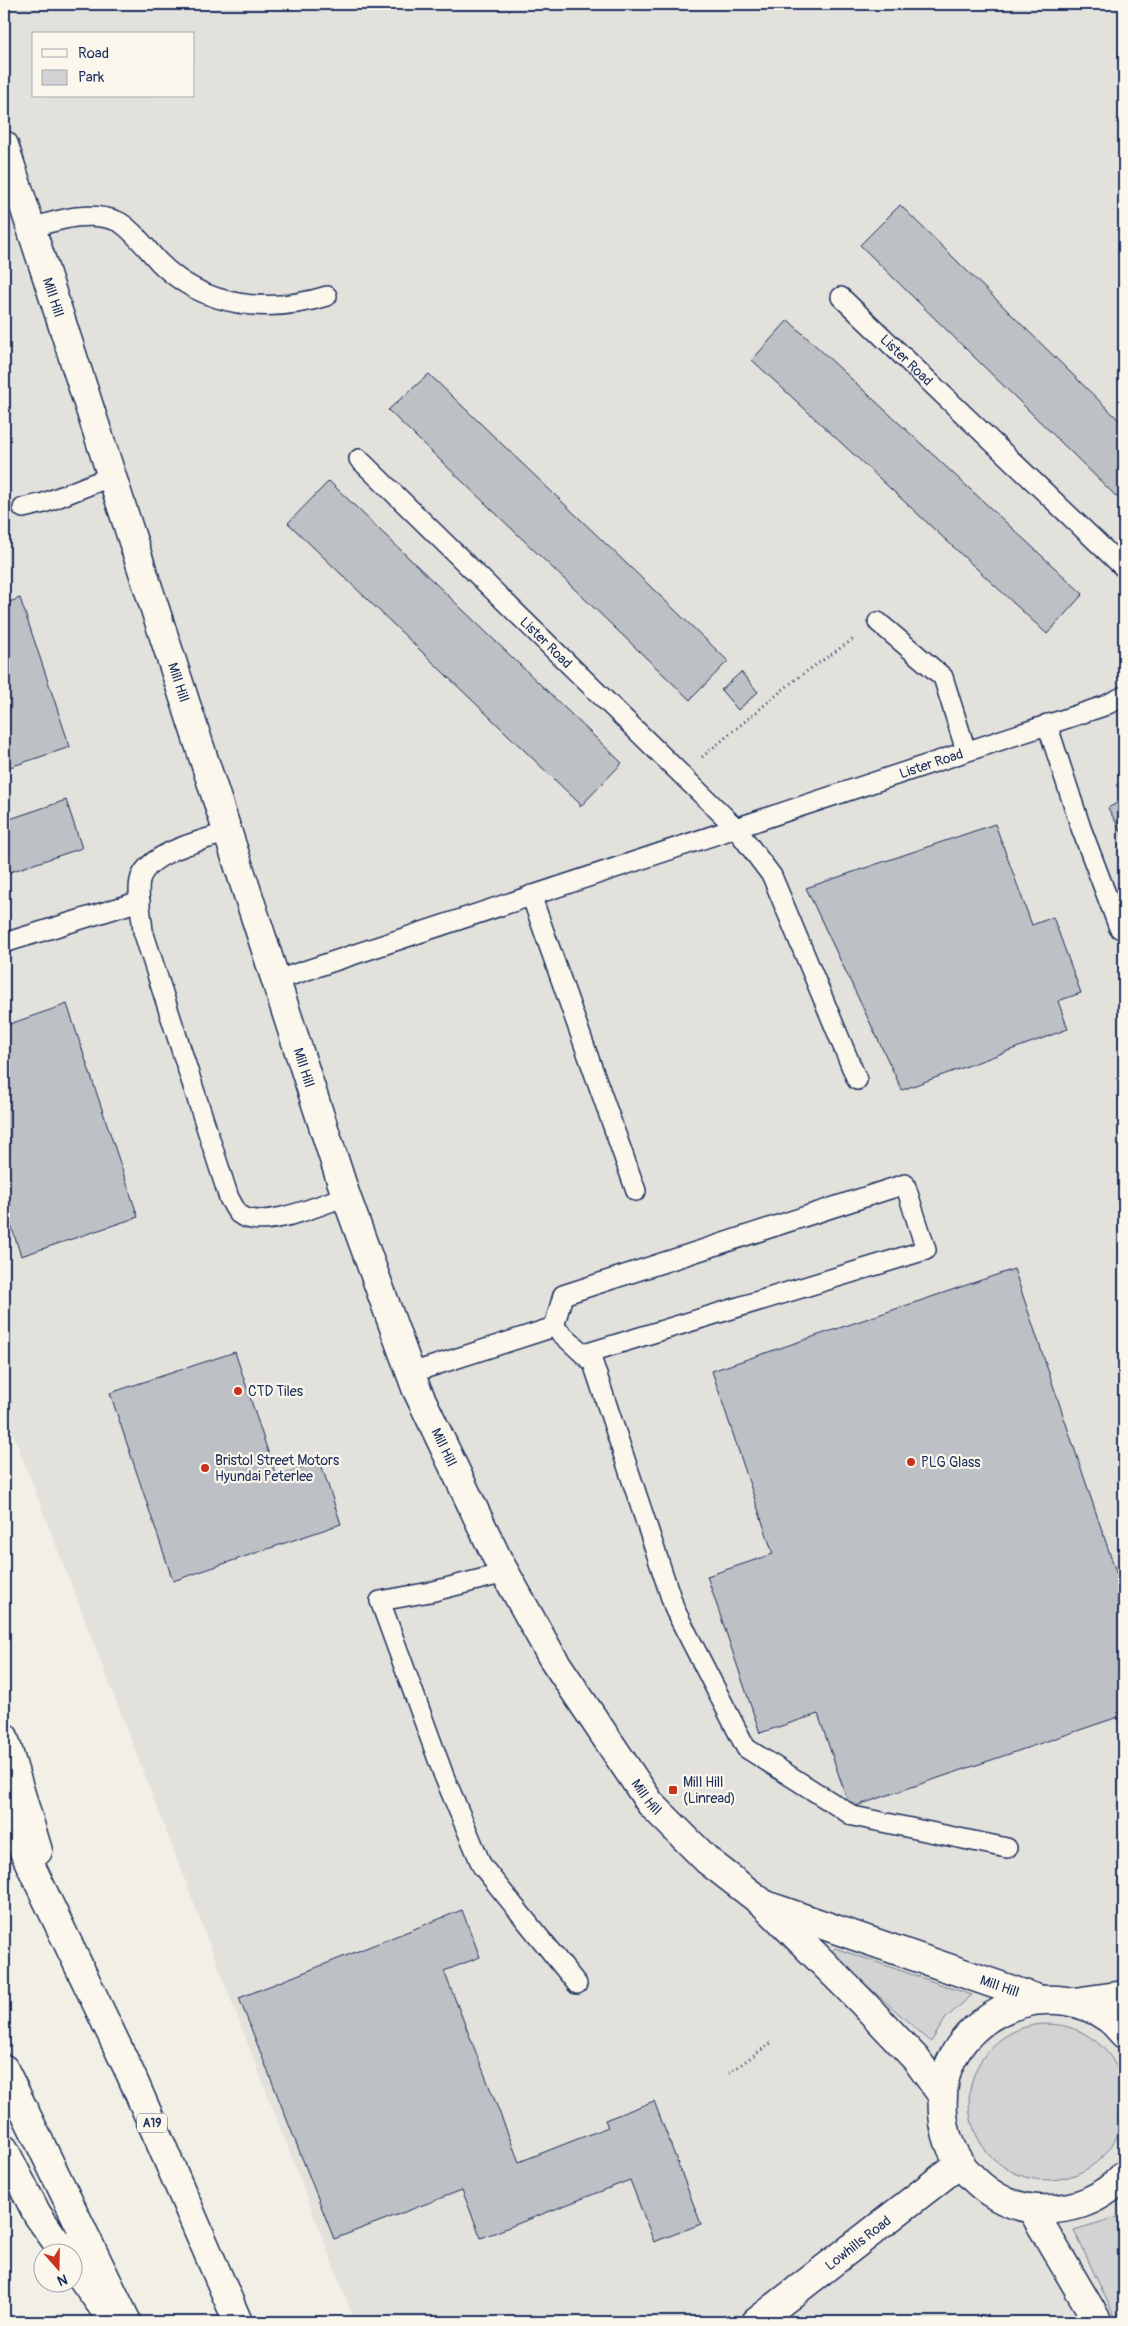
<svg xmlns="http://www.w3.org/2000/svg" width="1128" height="2326" font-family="Pangolin,sans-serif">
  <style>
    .built { fill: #e2e1dc; fill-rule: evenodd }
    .green { fill: #d2d3d2; stroke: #768198 }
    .building { fill: #bdc0c4; stroke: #1b2f5e }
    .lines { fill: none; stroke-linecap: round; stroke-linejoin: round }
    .lane-casing { stroke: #1b2f5e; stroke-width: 22 }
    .street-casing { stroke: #1b2f5e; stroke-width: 31 }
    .highway-casing { stroke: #1b2f5e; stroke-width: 31 }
    .path { stroke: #1b2f5e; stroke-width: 3; stroke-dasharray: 1 4; stroke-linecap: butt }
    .lane { stroke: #fbf7ec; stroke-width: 19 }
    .street { stroke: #fbf7ec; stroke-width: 28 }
    .highway { stroke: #fbf7ec; stroke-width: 28 }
    .poi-dot { fill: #c8321e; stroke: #fbf7ec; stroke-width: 2 }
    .labels { text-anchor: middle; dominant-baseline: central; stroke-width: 4.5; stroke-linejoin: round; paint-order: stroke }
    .shield { fill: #fbf7ec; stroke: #5e6b89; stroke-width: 1 }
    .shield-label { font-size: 12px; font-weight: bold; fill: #1b2f5e }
    .street-label { font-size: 14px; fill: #1b2f5e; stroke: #fbf7ec }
    .poi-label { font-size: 14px; fill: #1b2f5e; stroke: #fbf7ec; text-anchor: start }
  </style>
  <rect width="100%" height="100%" fill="#f2efe6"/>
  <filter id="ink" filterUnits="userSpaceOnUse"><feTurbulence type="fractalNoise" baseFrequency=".02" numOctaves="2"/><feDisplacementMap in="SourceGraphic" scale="10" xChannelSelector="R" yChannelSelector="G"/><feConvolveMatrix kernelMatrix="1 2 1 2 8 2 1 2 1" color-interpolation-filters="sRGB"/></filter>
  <g filter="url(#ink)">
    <path class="built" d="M4,4H1124V2322H355L4,1410ZM34,34H194V96H34Z"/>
    <path class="green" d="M835,1948L972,1995L946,2018L931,2042L830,1953Z
      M969 2102a78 78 0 1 1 156 0a78 78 0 1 1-156 0Z
      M1124,2215V2322H1117L1074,2230Z"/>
    <path class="building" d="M900,205L1124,425V504L860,245Z
      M788,320L1083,594L1047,634L752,360Z
      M429,374L728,661L690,700L388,410Z
      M329,481L622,763L580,807V804L288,523Z
      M20,598L70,747L4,769V604Z
      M741,672L758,692L738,710L721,690Z
      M1124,799V837L1108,808Z
      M66,800L82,848L4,874V821Z
      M995,824L1032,925L1053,917L1081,993L1058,1001L1068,1029L902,1090L806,888Z
      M67,1004L138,1217L21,1256L4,1204V1026Z
      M1014,1269L1124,1596V1715L850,1808L818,1714L760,1733L707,1576L773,1554L712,1371Z
      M235,1352L276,1476L320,1461L341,1524L173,1581L110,1393Z
      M462,1910L480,1957L444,1971L519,2162L608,2127L605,2120L654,2101L701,2224L654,2242L630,2180L481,2238L462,2190L334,2239L239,1998Z"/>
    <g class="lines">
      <defs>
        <g id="lane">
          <path d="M31,228C59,220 88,210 117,221C130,226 150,253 160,263C205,308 269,314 327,296"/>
          <path id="s1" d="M841,297L1124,568"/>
          <path id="s2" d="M359,459L735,827L772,876L857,1080"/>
          <path d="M23,508L44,503L112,476"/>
          <path d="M878,622L943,677L966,751"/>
          <path d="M1047,724L1081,828L1119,928"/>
          <path d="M229,832C204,840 152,851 141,877C136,890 142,917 143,931L229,1198C232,1203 235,1210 239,1214C261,1232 322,1204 346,1196"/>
          <path d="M531,895L636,1191"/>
          <path d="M4,943L140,901"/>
          <path id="s3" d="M277,980L1104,706L1124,696"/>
          <path d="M554,1327L563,1295L905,1184L926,1250L584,1354"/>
          <path d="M411,1373L554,1327L593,1363L675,1610L746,1748L853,1816L1007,1848"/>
          <path d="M505,1573L430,1592L380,1601L444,1776L482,1866L577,1984"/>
        </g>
        <g id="street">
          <path id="s4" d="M4,145L346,1196L416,1388L498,1560L552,1657L650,1803L708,1861L765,1905L862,2002L916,2059L942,2095"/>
          <path id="s5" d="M771,1907L1038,1999"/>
          <path d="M1074,2002L1124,1995"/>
          <path d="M1124,2034C1119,2029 1114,2022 1108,2018C1056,1981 980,2003 952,2059C943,2075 942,2096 943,2114C945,2137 954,2159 970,2175C986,2192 1005,2204 1028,2208C1065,2213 1099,2203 1124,2175"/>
          <path d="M1031,2208L1098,2322"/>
          <path id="s6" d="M756,2322L959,2164"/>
        </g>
        <path id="highway" d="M4,1737L38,1851
          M4,1810L131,2075L238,2322
          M4,2069L127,2322
          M4,2149L37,2214L65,2254
          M72,2264L110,2317"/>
      </defs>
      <use href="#lane" class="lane-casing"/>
      <use href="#street" class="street-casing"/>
      <use href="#highway" class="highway-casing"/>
      <path class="path" d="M702,757L797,678L855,638
        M729,2073L771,2043"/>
      <use href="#lane" class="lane"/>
      <use href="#street" class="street"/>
      <use href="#highway" class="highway"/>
    </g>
  </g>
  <g class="poi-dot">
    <circle cx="238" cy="1391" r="5"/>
    <circle cx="911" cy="1462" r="5"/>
    <circle cx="205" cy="1468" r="5"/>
    <rect x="668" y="1785" width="10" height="10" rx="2.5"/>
  </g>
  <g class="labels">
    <rect class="shield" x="137" y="2113.5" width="30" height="19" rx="4"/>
    <g class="shield-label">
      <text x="152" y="2123">A19</text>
    </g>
    <g class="street-label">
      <text stroke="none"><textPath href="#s4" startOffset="160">Mill Hill</textPath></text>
      <text stroke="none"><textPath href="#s1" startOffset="91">Lister Road</textPath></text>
      <text stroke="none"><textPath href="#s2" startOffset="262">Lister Road</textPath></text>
      <text stroke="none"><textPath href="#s4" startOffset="565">Mill Hill</textPath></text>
      <text stroke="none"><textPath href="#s3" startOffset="689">Lister Road</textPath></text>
      <text stroke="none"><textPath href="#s4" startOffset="970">Mill Hill</textPath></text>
      <text stroke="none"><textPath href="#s4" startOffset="1375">Mill Hill</textPath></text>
      <text stroke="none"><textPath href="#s4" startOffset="1780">Mill Hill</textPath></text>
      <text stroke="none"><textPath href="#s5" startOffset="242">Mill Hill</textPath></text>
      <text stroke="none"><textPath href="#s6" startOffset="129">Lowhills Road</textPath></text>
    </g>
    <g class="poi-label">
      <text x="248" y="1391">CTD Tiles</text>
      <text x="215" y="1460">Bristol Street Motors<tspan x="215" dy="16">Hyundai Peterlee</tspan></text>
      <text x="921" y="1462">PLG Glass</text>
      <text x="683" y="1782">Mill Hill<tspan x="683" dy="16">(Linread)</tspan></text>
    </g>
  </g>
  <rect width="1128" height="2326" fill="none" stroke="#fbf7ec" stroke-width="20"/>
  <rect x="10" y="10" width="1108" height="2306" fill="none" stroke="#1b2f5e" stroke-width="2" filter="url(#ink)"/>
  <rect x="32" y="32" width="162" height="65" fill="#fbf7ec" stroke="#a1a7b3"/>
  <rect x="42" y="49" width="25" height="8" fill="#fbf7ec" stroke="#a1a7b3"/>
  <text x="78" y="58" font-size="15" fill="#1b2f5e">Road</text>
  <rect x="42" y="70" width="25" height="15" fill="#d2d3d2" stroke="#a1a7b3"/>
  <text x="78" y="82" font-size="15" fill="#1b2f5e">Park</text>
  <g transform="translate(58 2268) rotate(160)"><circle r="24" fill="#fbf7ec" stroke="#a1a7b3"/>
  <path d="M0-4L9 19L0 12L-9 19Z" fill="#c8321e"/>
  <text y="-8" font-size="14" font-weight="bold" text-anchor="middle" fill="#1b2f5e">N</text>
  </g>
</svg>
